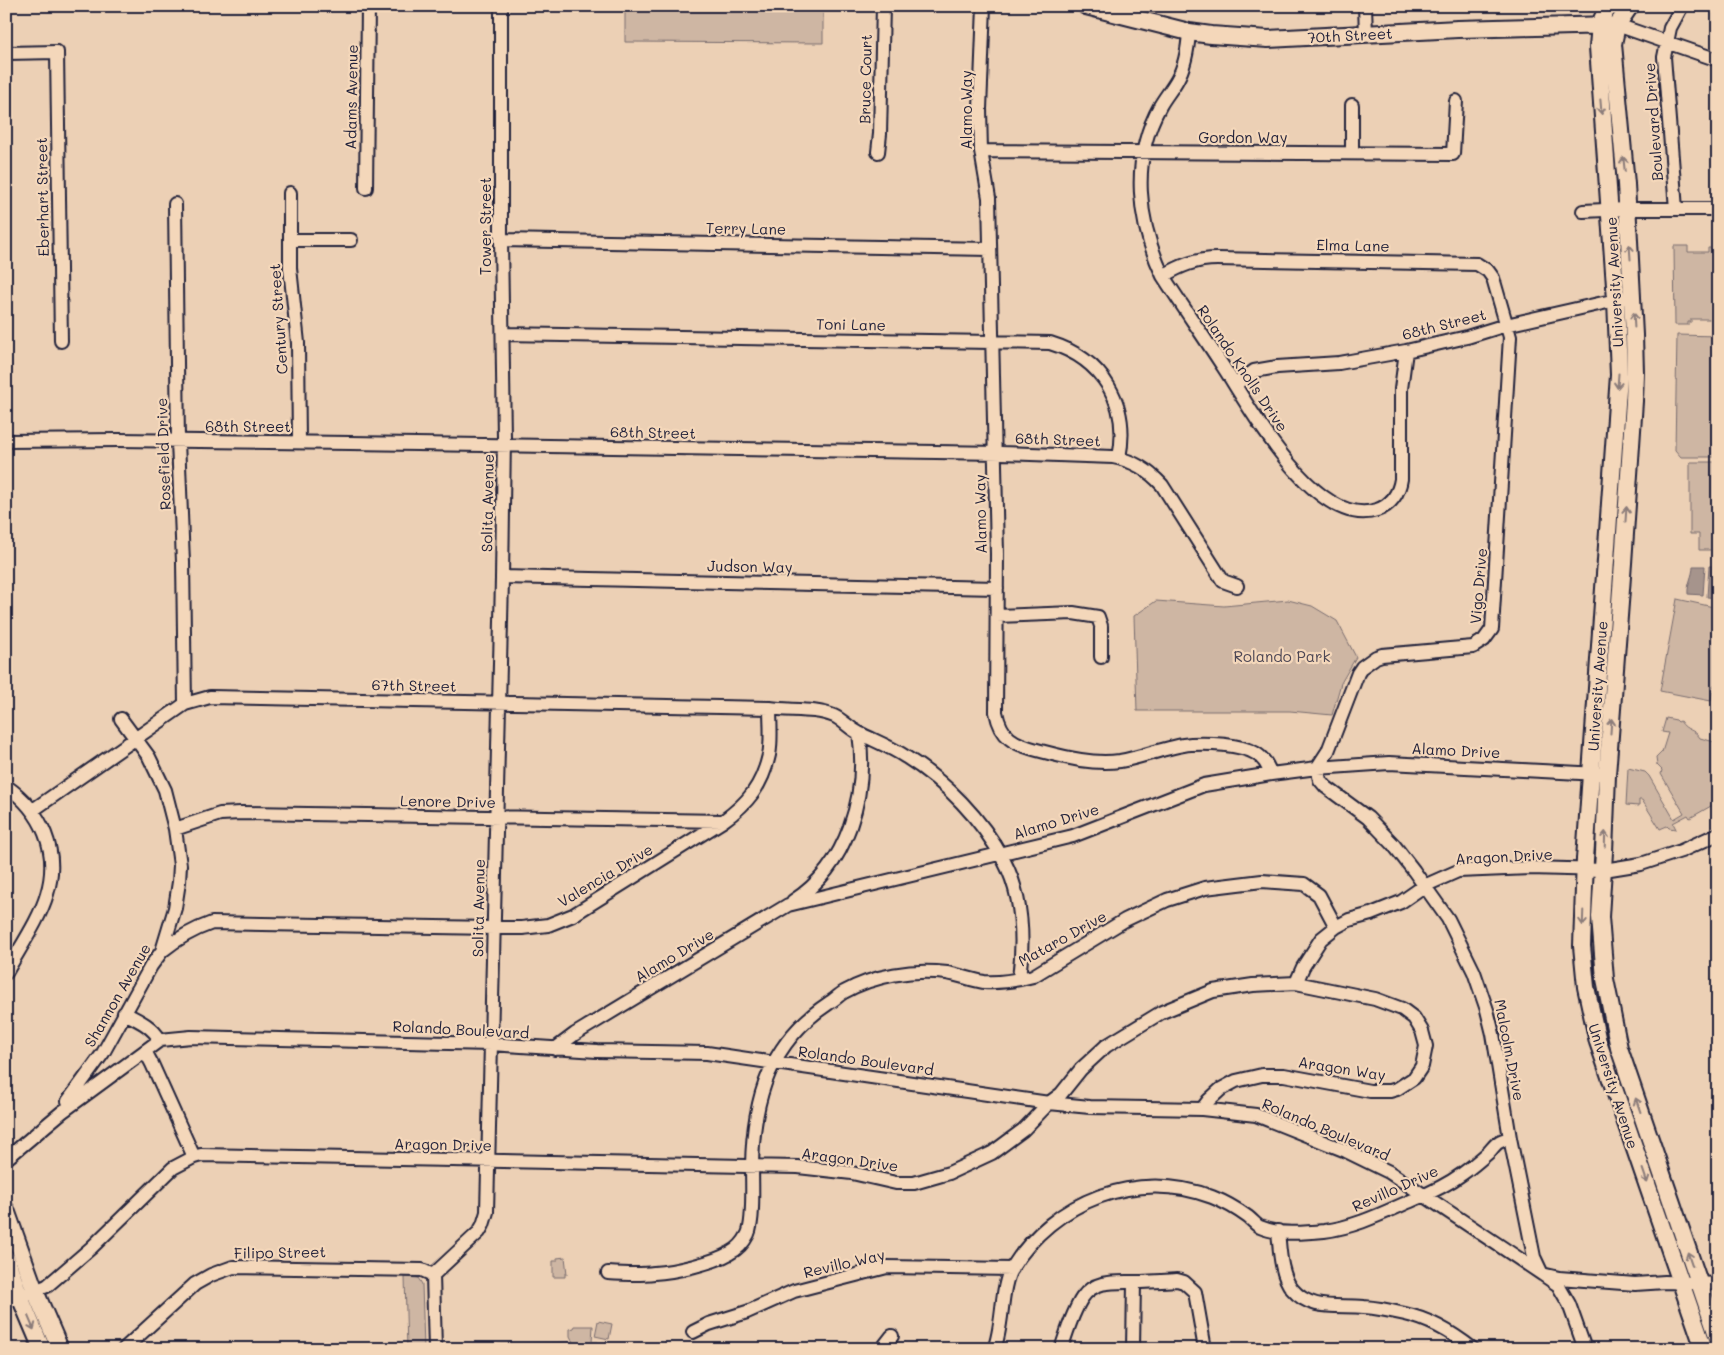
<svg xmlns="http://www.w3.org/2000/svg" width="1724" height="1355" font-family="Mali,sans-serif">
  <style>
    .green { fill: #ceb6a3; stroke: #786c6f }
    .water { fill: #a6948c; stroke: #71666c }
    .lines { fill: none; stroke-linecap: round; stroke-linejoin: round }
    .minor-casing { stroke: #22223b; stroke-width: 16 }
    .major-casing { stroke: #22223b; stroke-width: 20 }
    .minor { stroke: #f4d7ba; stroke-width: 12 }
    .major { stroke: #f4d7ba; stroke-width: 16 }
    .oneway { stroke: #8b7c7a }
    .labels { text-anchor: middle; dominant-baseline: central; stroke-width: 4.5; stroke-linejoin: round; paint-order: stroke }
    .street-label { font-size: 15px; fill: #22223b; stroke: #f4d7ba }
    .park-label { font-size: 15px; fill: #4d4755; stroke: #f4d7ba }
  </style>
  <rect width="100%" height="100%" fill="#ecd0b5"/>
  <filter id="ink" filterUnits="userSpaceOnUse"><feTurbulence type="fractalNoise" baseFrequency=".02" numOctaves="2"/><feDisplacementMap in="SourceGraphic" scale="10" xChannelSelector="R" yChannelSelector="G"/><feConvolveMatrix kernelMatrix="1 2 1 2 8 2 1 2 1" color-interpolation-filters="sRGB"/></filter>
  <g filter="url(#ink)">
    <path class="green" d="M625,6H823V43L625,42Z
      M1674,246H1688V252H1708V248H1718V319H1691V322H1688V325H1675Z
      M1677,335L1718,336V457H1681L1675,450Z
      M1690,462H1718V550H1699V534H1690Z
      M1677,599L1718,608V687L1713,686L1711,701L1660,691Z
      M1288,600L1312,606L1337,621L1356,657L1341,683L1332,715L1290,711H1137L1134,616L1156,601L1224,606Z
      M1666,718L1676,720L1678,722L1680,721C1687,732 1694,728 1700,738L1718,743V802L1690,818L1688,815L1673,823L1676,829L1669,828L1667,826L1660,829L1642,800H1639V806L1626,805L1628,768L1645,772L1649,776L1674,819L1684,813L1661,774L1662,770L1657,765L1656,758L1662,752L1668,733L1662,732Z
      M565,1257L567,1274H565V1277H553V1261H557V1258Z
      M405,1277L418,1278L422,1284L424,1349H407Z
      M598,1321L612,1324L609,1339L595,1336Z
      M575,1326H593L592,1342H598V1349H444V1346L573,1342L570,1336V1329L574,1328Z"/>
    <path class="water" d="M1693,566H1705L1703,595L1688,594C1687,584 1693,576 1693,566Z
      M1709,566H1718V598L1707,597Z"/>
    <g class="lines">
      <defs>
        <path id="minor" d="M984,6L980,109L981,151L989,198L997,554L996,712C1001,738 1014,744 1037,750C1064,757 1092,765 1120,761C1144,757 1167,746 1191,744C1208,743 1240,744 1255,753C1264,758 1267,765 1271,774
          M1365,6L1366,34
          M1617,25L1718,60
          M1189,32C1188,48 1185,66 1177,80C1172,89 1165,97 1160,106C1130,160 1138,223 1163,276C1183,307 1204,337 1224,368C1251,409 1316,530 1377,510C1391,505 1399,493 1401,479V389L1406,351
          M6,53L57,52L61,341
          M1352,105V153
          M981,151L1453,154L1456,101
          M878,152L880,134L883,6
          M366,188L368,6
          M290,193V268L298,343L299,442
          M175,204L178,441L183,562L185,704
          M1676,209L1664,57L1670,28L1682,6
          M1583,211L1627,209H1718
          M290,240H351
          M501,240L990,249
          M1163,276C1180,266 1196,259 1217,259L1477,264L1488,271L1493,278L1510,337L1492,629L1484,640L1473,647L1382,655L1376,657L1362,667L1358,673L1328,751L1317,768L1320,780L1326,787L1368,818L1393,844L1414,871L1448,919L1474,972L1487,1010L1493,1034L1510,1138L1534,1257L1542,1274L1558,1285L1569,1304L1585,1349
          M503,334L1050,343C1103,359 1130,404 1119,458
          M1235,385L1254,371L1277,367L1339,363L1406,351L1467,337L1506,325L1625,298
          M6,441L118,440L350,443L1001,453L1113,457C1134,461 1148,470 1162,485L1223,581L1237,586
          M502,577L997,588
          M997,616L1073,613L1098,617L1101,626V657
          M6,786C42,811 60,851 47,894C40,919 19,949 6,973
          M33,810L185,704L210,697L770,708C790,711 815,708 834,716C843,720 850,729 859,733C875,741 891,747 906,757C946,782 982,819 1004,861C1023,897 1024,940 1019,979
          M175,829L220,814L241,813L723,821
          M793,901C848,866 868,794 859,733
          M162,951C178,938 192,930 212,923L493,928H522L548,925L573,915L723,821C748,803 762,786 769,755C772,741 770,723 770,708
          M1296,983L1303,967L1321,939L1336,927L1349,920L1371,914L1401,902L1424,886L1458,871L1530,868L1604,870L1641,864L1681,851L1718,834
          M124,1013C138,1020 152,1026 160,1040
          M555,1049L575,1034L788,905L1073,836L1204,785L1271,774L1317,768L1389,763L1599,774
          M145,1051L152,1064L194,1157
          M68,1101L103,1053L151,966L162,951L175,908L179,882L180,865L175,829L165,790L149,757L121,719
          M6,1159L62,1112L160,1040L191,1037L491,1044L597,1051L707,1053L1049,1103L1090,1107L1202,1109L1256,1115L1346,1151L1389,1172L1542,1274L1559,1278L1635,1284L1665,1282L1718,1284
          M1278,1231C1280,1249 1280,1274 1292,1289C1311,1312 1339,1304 1364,1307C1378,1308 1392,1311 1405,1314C1429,1319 1454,1334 1473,1349
          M608,1273C623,1274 639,1275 654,1273C674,1272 713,1263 730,1253C738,1249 744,1242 748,1234C754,1221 752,1182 752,1166C753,1098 770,1042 829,1003C834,1000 839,995 844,992C875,975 912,969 947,973C959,975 972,980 984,982C1000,983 1018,980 1033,976L1125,920L1167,900L1205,888L1262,881L1304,884L1319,895L1336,927
          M6,1302L47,1286L91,1248L173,1168L194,1157L201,1155L798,1167L852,1173L896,1183H914L949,1173L992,1153L1023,1130L1049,1103L1061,1094L1081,1069L1106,1046L1162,1012L1213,991L1253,985L1296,983L1375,999L1402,1009L1414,1018L1422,1031L1426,1046L1422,1066L1414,1078L1397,1089L1390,1091H1370L1284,1075H1262L1236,1081L1221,1089L1208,1101L1202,1109
          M693,1332L709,1324L747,1312L794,1291L887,1267L1012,1269
          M124,1349L195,1284L211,1275L233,1267L422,1270L433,1275
          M435,1349L433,1275L479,1232L483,1225L487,1212L502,579L504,437L501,240V6
          M885,1349V1345L892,1336
          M994,1349C1004,1324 1000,1287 1012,1268C1053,1201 1137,1168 1212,1197C1225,1202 1237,1209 1248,1217C1252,1220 1256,1225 1260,1227C1278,1235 1304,1233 1324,1231C1356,1227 1383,1213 1413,1200C1430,1193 1447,1185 1462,1174C1472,1167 1480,1160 1489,1152C1492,1149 1495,1144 1499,1142C1502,1140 1506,1139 1510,1138
          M1061,1349C1067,1332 1072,1313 1082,1298C1094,1280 1114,1282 1134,1282C1148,1282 1162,1281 1177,1280L1184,1282L1195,1292L1205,1349
          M1133,1349L1134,1282"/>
        <path id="major" d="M1086,6L1189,32L1211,35L1268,39L1458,29L1610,25
          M1608,6L1600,24L1598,47L1616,300L1619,375L1585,859L1582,946L1586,987L1598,1042L1704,1349
          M1630,6L1617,25L1613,44L1626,184L1634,335L1635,373L1634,401L1623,563L1607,775L1604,852L1600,917L1605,979L1619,1048L1718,1338
          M6,1210L35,1291L60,1349
          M6,1258L20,1297L42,1349"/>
      </defs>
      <use href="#minor" class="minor-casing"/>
      <use href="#major" class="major-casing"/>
      <use href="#minor" class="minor"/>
      <use href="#major" class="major"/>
    </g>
    <defs><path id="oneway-shaft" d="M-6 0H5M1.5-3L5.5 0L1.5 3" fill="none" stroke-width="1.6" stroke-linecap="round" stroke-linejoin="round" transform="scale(1.25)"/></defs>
    <g class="oneway">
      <use href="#oneway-shaft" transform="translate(1601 107) rotate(85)"/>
      <use href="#oneway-shaft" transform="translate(1624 164) rotate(-96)"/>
      <use href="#oneway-shaft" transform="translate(1630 252) rotate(-94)"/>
      <use href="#oneway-shaft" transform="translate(1634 320) rotate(-93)"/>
      <use href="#oneway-shaft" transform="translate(1618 381) rotate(94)"/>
      <use href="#oneway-shaft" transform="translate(1626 514) rotate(-86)"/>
      <use href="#oneway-shaft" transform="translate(1611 726) rotate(-86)"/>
      <use href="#oneway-shaft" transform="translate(1605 839) rotate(-88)"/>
      <use href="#oneway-shaft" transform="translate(1583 918) rotate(92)"/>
      <use href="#oneway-shaft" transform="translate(1638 1105) rotate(-109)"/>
      <use href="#oneway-shaft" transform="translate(1645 1176) rotate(71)"/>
      <use href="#oneway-shaft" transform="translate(1690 1259) rotate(-109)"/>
      <use href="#oneway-shaft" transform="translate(31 1323) rotate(67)"/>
    </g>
  </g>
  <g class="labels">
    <g class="street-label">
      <text transform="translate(1350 35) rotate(-3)">70th Street</text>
      <text transform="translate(865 79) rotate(-89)">Bruce Court</text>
      <text transform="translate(351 97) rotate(-89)">Adams Avenue</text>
      <text transform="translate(966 110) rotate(-90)">Alamo Way</text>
      <text transform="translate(1653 122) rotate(-94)">Boulevard Drive</text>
      <text x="1243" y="137">Gordon Way</text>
      <text transform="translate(42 197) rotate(-91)">Eberhart Street</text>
      <text transform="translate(485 226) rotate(-90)">Tower Street</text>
      <text transform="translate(746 228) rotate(1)">Terry Lane</text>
      <text transform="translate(1353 245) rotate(1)">Elma Lane</text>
      <text transform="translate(1614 282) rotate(-93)">University Avenue</text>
      <text transform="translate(278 319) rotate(-94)">Century Street</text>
      <text transform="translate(851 324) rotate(1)">Toni Lane</text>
      <text transform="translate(1444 324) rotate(-14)">68th Street</text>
      <text transform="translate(1243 368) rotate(56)">Rolando Knolls Drive</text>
      <text x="248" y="426">68th Street</text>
      <text transform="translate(653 432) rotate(1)">68th Street</text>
      <text transform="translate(1058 439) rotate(2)">68th Street</text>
      <text transform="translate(163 454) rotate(-92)">Rosefield Drive</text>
      <text transform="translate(487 503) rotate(-89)">Solita Avenue</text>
      <text transform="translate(980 514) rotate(-91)">Alamo Way</text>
      <text transform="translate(750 566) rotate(1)">Judson Way</text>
      <text transform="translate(1478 586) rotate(-85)">Vigo Drive</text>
      <text transform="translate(414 685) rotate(1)">67th Street</text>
      <text transform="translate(1597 686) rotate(-86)">University Avenue</text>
      <text transform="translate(1456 750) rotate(3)">Alamo Drive</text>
      <text transform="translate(448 801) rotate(1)">Lenore Drive</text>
      <text transform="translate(1056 821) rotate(-17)">Alamo Drive</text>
      <text transform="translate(1504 856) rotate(-3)">Aragon Drive</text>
      <text transform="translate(605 875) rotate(-31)">Valencia Drive</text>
      <text transform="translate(478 908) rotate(-89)">Solita Avenue</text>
      <text transform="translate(1062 938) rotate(-29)">Mataro Drive</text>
      <text transform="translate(674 955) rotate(-31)">Alamo Drive</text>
      <text transform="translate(117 995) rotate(-60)">Shannon Avenue</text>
      <text transform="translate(461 1029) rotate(3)">Rolando Boulevard</text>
      <text transform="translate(1510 1050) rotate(79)">Malcolm Drive</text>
      <text transform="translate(866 1060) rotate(8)">Rolando Boulevard</text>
      <text transform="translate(1342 1068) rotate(9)">Aragon Way</text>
      <text transform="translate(1614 1086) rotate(72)">University Avenue</text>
      <text transform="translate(1326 1129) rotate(23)">Rolando Boulevard</text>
      <text transform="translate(443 1144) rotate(1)">Aragon Drive</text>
      <text transform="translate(850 1159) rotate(8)">Aragon Drive</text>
      <text transform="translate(1395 1188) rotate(-24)">Revillo Drive</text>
      <text transform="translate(280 1252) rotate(-1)">Filipo Street</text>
      <text transform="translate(844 1263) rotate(-13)">Revillo Way</text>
    </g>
    <g class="park-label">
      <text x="1282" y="656">Rolando Park</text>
    </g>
  </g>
  <rect width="1724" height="1355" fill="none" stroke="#f4d7ba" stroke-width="25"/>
  <rect x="12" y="12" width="1699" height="1330" fill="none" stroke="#22223b" stroke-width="2" filter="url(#ink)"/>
</svg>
